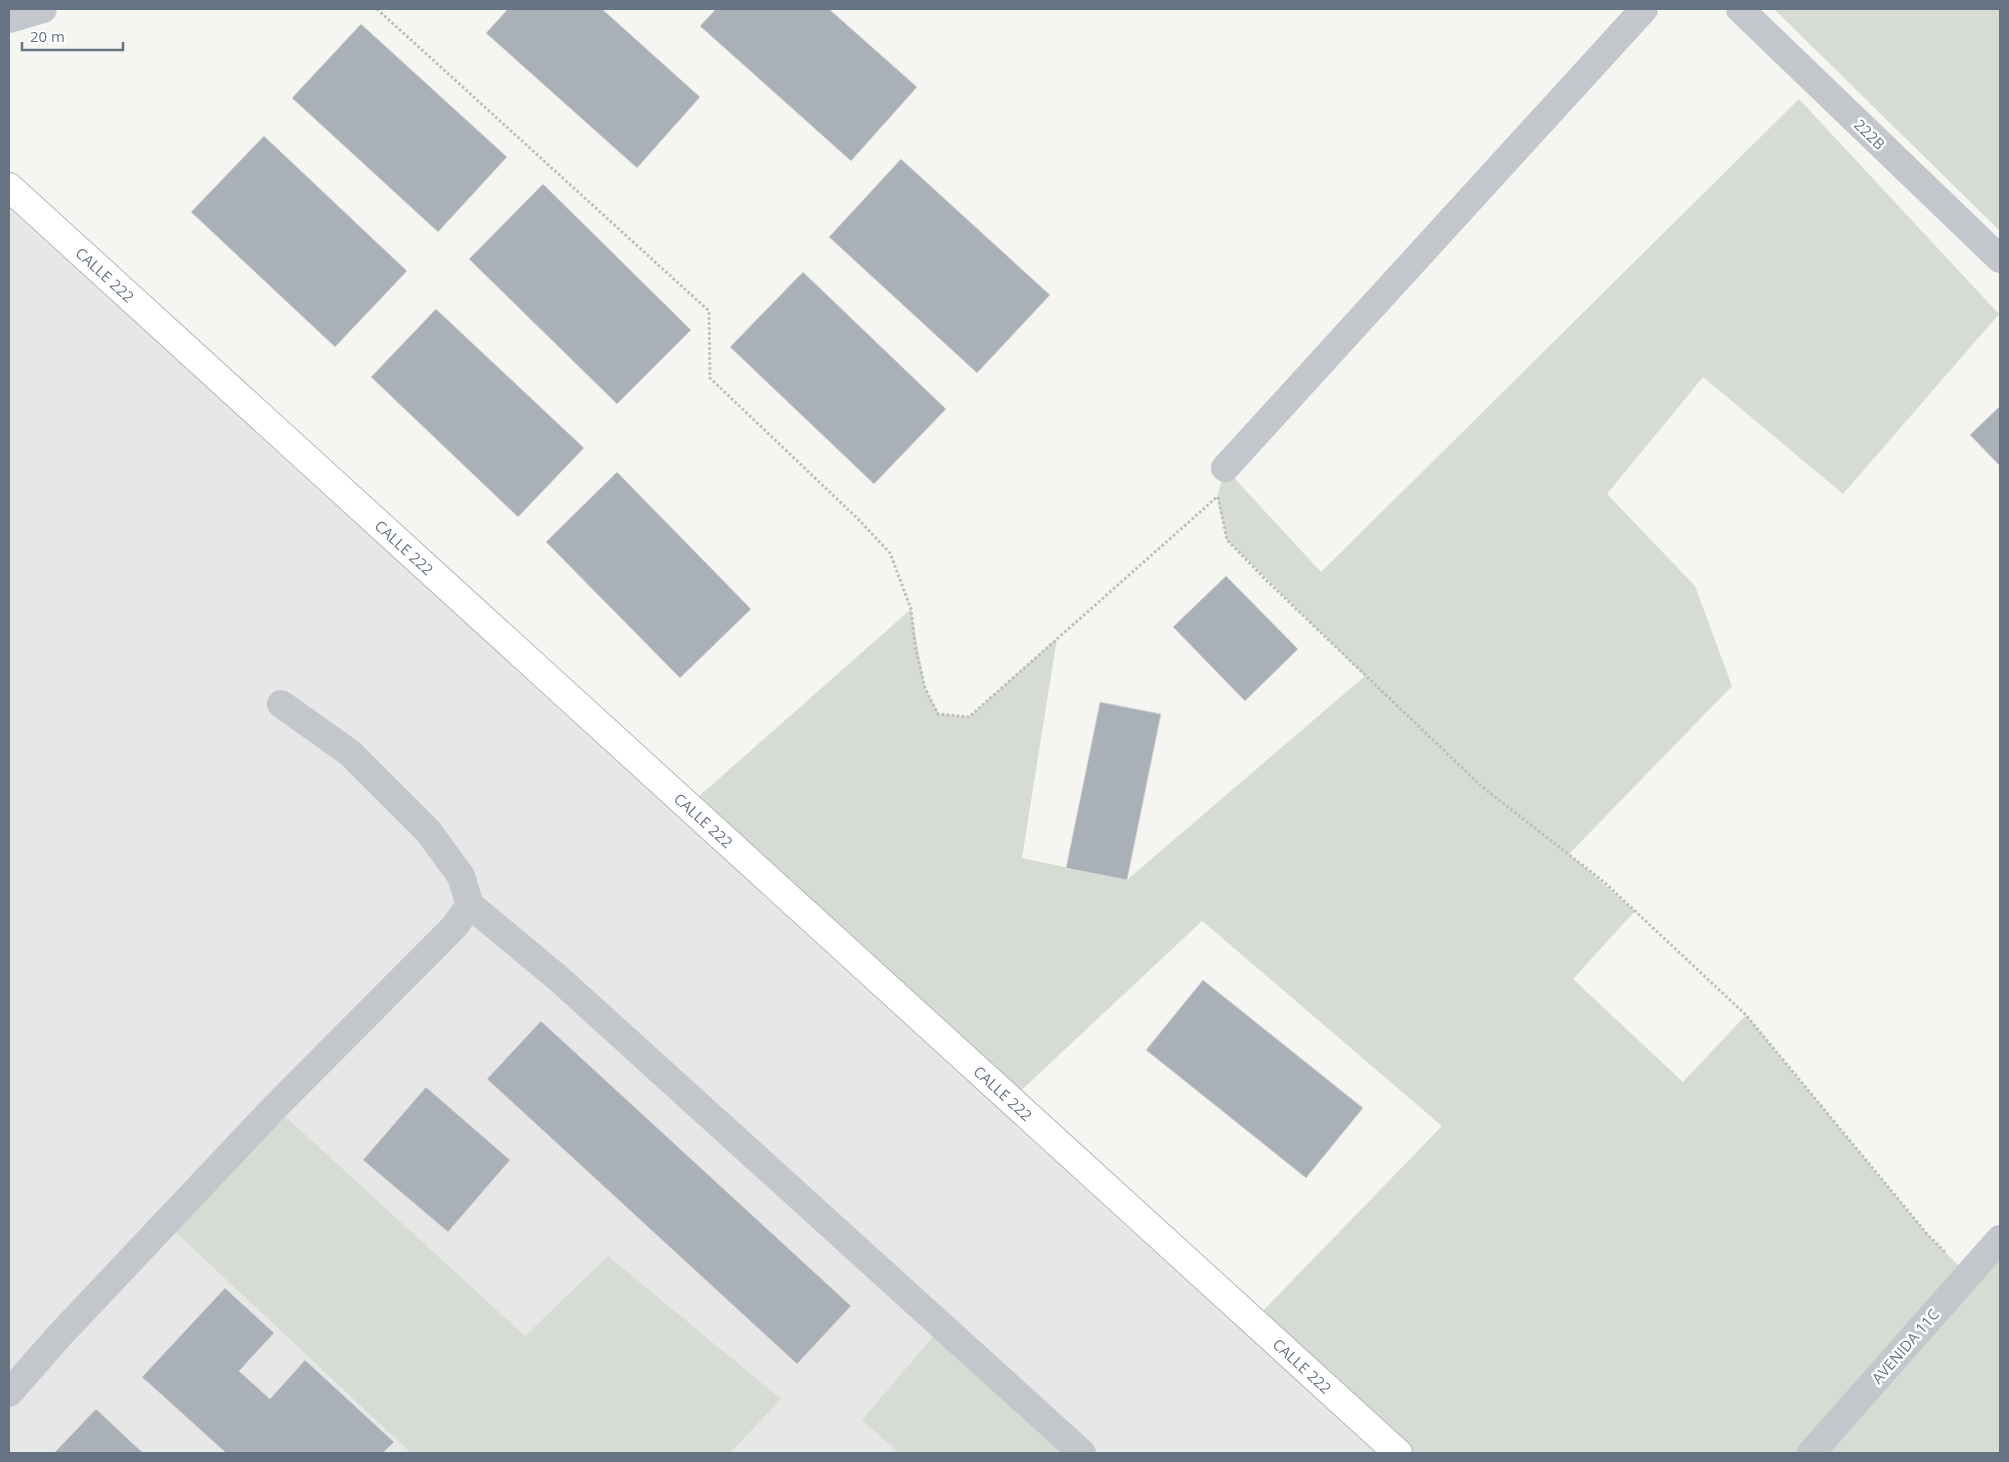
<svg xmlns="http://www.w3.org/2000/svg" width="2009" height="1462" font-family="'Open Sans',sans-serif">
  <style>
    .built { fill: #e6e7e6 }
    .green { fill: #d6dcd3 }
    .building { fill: #a9b0b7; stroke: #d7d7d5 }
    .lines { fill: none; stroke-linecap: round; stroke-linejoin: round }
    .major-casing { stroke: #b4b8bc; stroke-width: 30 }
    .path { stroke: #bbbdbf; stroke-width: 3; stroke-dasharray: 2.5 2.5; stroke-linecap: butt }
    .minor { stroke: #c3c6ca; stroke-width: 28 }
    .major { stroke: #fff; stroke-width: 28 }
    .labels { text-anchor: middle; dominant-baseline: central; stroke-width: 5; stroke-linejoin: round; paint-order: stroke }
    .street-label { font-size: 15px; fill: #657383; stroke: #fff }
  </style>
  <rect width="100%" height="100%" fill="#f5f6f2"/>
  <path class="built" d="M9,187L1398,1453H9Z"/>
  <path class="green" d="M1774,9H2000V231Z
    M1799,99L1999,314L1843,494L1703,377L1607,494L1695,586L1732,686L1569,854L1635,911L1573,979L1683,1082L1746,1015L1927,1234L1967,1274L2000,1239V1453H1398L1253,1321L1442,1126L1202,921L1011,1100L688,806L911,609L925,688L939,714L969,717L1057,638L1022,858L1127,880L1365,676L1227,540L1217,497L1225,468L1321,572Z
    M275,1107L525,1336L608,1256L781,1399L730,1453H411L166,1223Z
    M942,1326L1080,1453H899L862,1420Z"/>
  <path class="building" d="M508,9H602L700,97L637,168L486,33Z
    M716,9H829L917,87L851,161L700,26Z
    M361,24L507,157L438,232L292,98Z
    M264,136L407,271L335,347L191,212Z
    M901,159L1050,295L977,373L829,237Z
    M543,184L691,330L617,404L469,259Z
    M803,272L946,409L874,484L730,347Z
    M436,309L584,448L518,517L371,377Z
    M2000,406V466L1970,435Z
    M617,472L751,609L680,678L546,542Z
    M1226,576L1298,649L1245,701L1173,627Z
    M1100,702L1161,714L1127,880L1066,868Z
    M1203,980L1363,1108L1306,1178L1146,1050Z
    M541,1021L851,1306L797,1364L487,1079Z
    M426,1087L510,1160L448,1232L363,1160Z
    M225,1288L274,1333L239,1371L270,1399L305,1360L394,1442L383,1453H226L142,1377Z
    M96,1409L143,1453H54Z"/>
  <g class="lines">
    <defs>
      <g id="major">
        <path id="s1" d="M9,187L1398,1453"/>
      </g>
    </defs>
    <use href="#major" class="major-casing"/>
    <path class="path" d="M377,9L709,311L710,378L857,518L890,553L911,609L915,646L925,688L938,714L969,717L1217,497
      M1218,497L1227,540L1266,580L1481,786L1604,882L1746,1015L1927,1234L1946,1253"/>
    <path class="minor" d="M1740,9L2000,259
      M9,19L43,9
      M1225,468L1644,9
      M470,905L558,978L1082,1453
      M9,1393L59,1336L275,1107L454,927L470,905L461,876L428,831L350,753L281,704
      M1811,1453L2000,1239"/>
    <use href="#major" class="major"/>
  </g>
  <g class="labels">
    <g class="street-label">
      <text transform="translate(1870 134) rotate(44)">222B</text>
      <text stroke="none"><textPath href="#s1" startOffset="130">CALLE 222</textPath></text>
      <text stroke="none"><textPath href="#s1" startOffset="535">CALLE 222</textPath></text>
      <text stroke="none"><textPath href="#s1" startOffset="940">CALLE 222</textPath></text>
      <text stroke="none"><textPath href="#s1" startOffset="1345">CALLE 222</textPath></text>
      <text transform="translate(1905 1346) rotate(-49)">AVENIDA 11C</text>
      <text stroke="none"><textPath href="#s1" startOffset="1750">CALLE 222</textPath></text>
    </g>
  </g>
  <rect width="2009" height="1462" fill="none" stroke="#657383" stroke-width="20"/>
  <path d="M22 42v8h101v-8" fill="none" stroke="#657383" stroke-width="2.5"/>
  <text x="30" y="42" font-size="15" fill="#657383" stroke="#ffffff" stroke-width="4" paint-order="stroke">20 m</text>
</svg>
